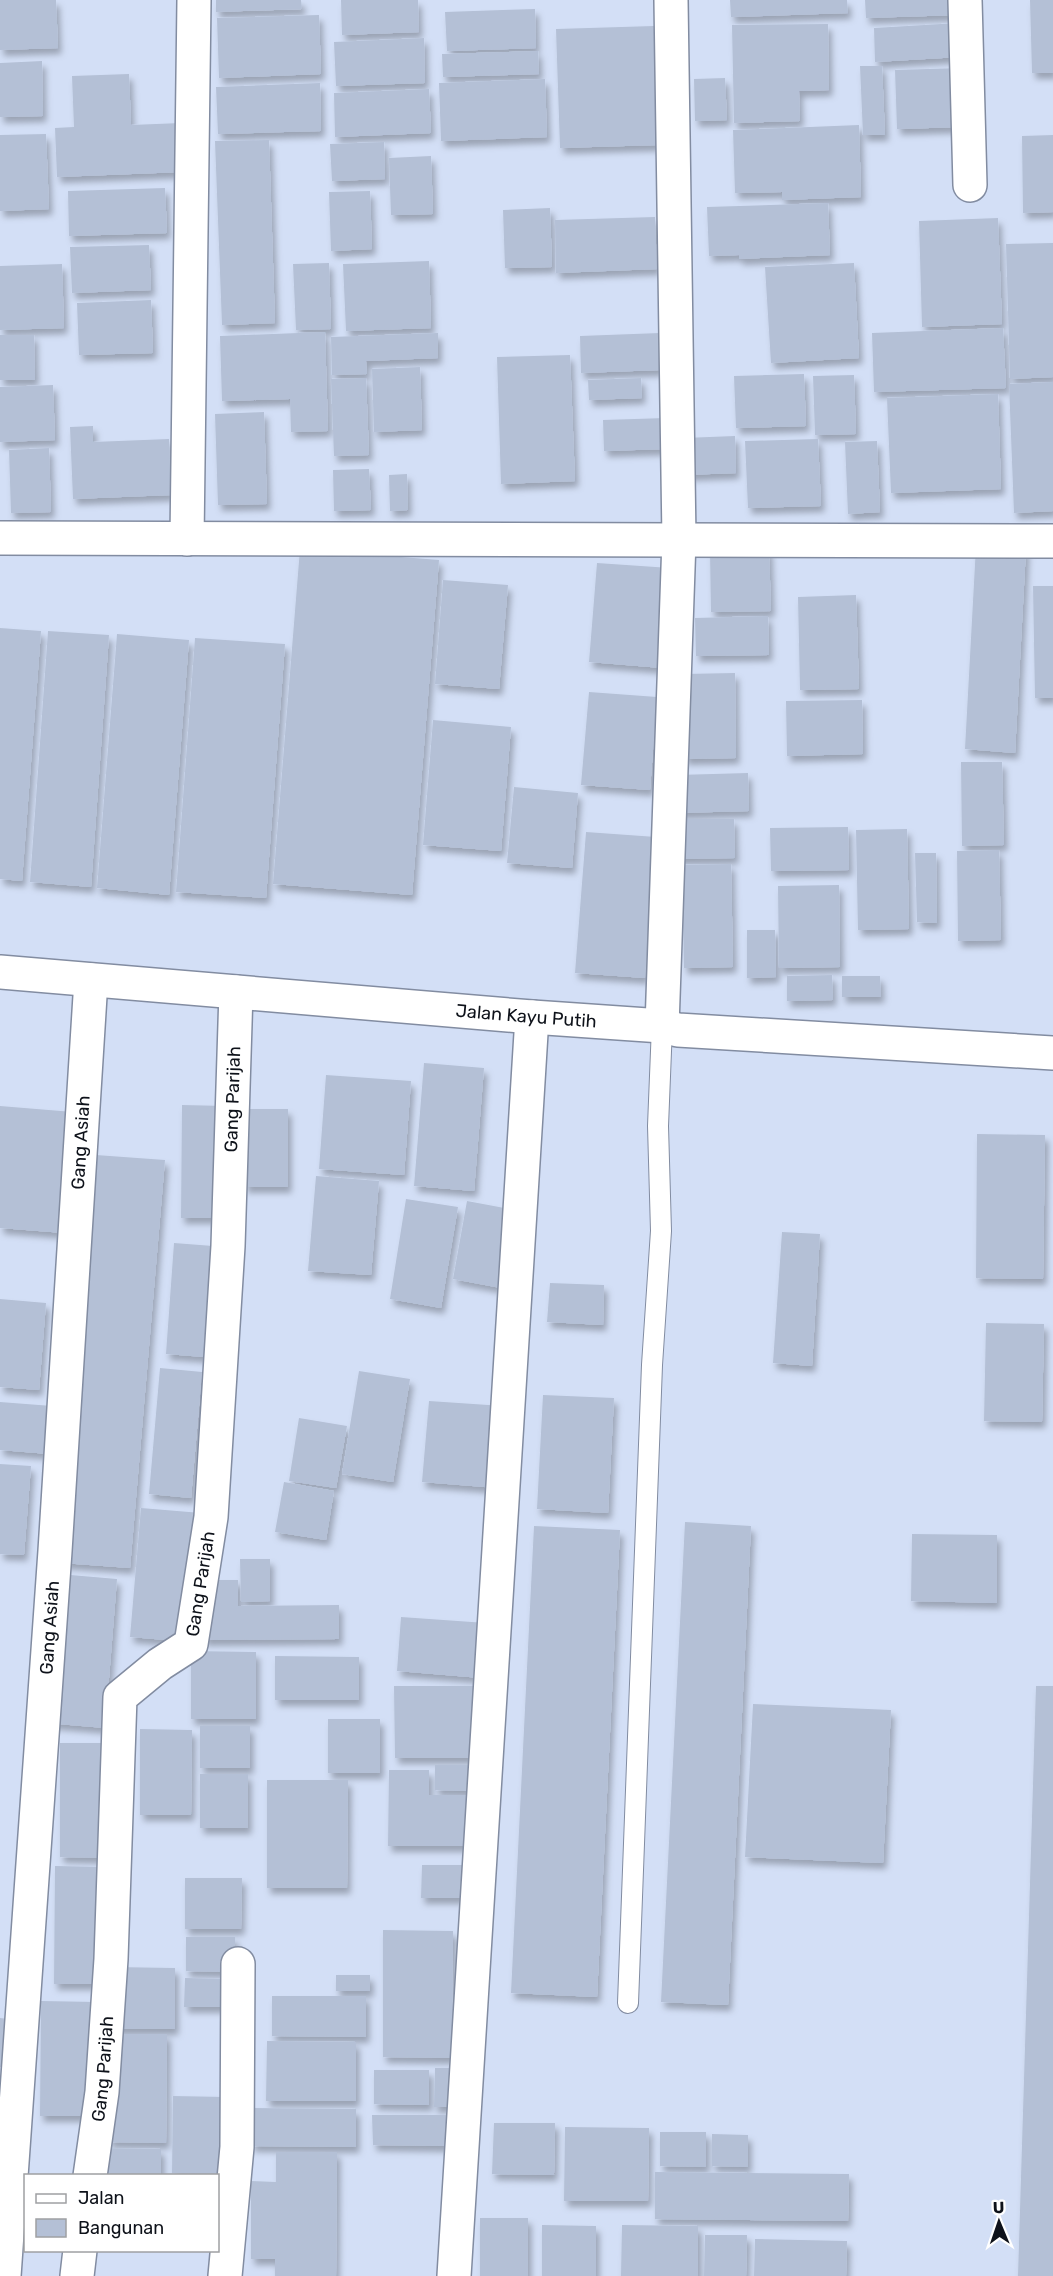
<svg xmlns="http://www.w3.org/2000/svg" width="1053" height="2276" font-family="Rubik,sans-serif">
  <style>
    .building { fill: #b4c0d6; filter: url(#shadow) }
    .lines { fill: none; stroke-linecap: round; stroke-linejoin: round }
    .service-casing { stroke: #828ca1; stroke-width: 22 }
    .minor-casing { stroke: #828ca1; stroke-width: 36 }
    .service { stroke: #fff; stroke-width: 20 }
    .minor { stroke: #fff; stroke-width: 33 }
    .labels { text-anchor: middle; dominant-baseline: central; stroke-width: 4.5; stroke-linejoin: round; paint-order: stroke }
    .street-label { font-size: 18px; fill: #0e121a; stroke: #fff }
  </style>
  <defs>
    <filter id="shadow"><feDropShadow dx="3.5" dy="6" stdDeviation="3" flood-color="#0004"/></filter>
  </defs>
  <rect width="100%" height="100%" fill="#d3dff6"/>
  <path class="building" d="M0,0H56L58,48L0,50Z
    M216,0H301L302,9L216,12Z
    M341,0H418L419,32L342,35Z
    M730,0H847L848,13L731,17Z
    M865,0H958L959,15L866,18Z
    M1030,0H1053V73H1032Z
    M535,9L536,48L447,51L445,12Z
    M319,15L321,74L219,78L217,18Z
    M958,23L960,57L875,62L874,28Z
    M828,24L829,90L799,91L800,121L734,123L732,25Z
    M654,26L658,145L560,148L556,29Z
    M424,38L425,83L336,86L334,42Z
    M538,51L539,74L443,77L442,54Z
    M42,61L43,116L0,117V63Z
    M860,66H882L885,135H863Z
    M961,68L963,127L897,129L895,70Z
    M129,74L131,125L181,123L182,172L57,177L55,128L74,127L72,76Z
    M725,78L727,120L695,121L694,79Z
    M545,79L547,137L441,141L439,83Z
    M320,83L321,131L218,134L216,87Z
    M429,89L431,133L335,137L334,93Z
    M859,125L861,197L782,200V192L735,193L733,130Z
    M46,134L49,209L0,211V135Z
    M1053,135V212L1023,213L1022,136Z
    M269,140L275,323L222,325L215,141Z
    M384,142L385,179L332,181L330,144Z
    M431,156L433,214L391,215L389,158Z
    M165,188L167,233L69,236L68,191Z
    M370,191L372,249L331,251L329,192Z
    M828,203L830,255L739,259V255L709,256L707,207Z
    M550,208L552,267L505,268L503,210Z
    M655,217L657,269L556,273L555,220Z
    M998,218L1002,324L922,327L919,221Z
    M1053,243V377L1010,379L1006,244Z
    M149,245L151,290L72,293L70,247Z
    M429,261L431,328L346,331L343,264Z
    M329,263L331,329L296,330L293,264Z
    M854,263L859,358L771,363L765,267Z
    M62,264L64,328L0,330V266Z
    M151,300L153,353L79,355L77,303Z
    M1003,328L1006,388L874,392L872,333Z
    M325,332L328,431L291,432L290,399L222,401L220,336Z
    M438,333V358L366,361L367,374L332,375L331,337Z
    M660,333V370L581,373L580,336Z
    M0,335H34L35,380H0Z
    M570,355L575,481L501,484L497,357Z
    M420,367L422,430L374,432L372,369Z
    M804,374L806,426L736,428L734,376Z
    M854,375L856,434L815,435L813,376Z
    M366,378L369,455L334,456L331,379Z
    M641,378L642,398L589,400L588,380Z
    M1053,382V511L1014,513L1009,384Z
    M53,385L55,440L0,442V387Z
    M998,394L1001,489L891,493L887,398Z
    M264,412L267,504L218,505L215,414Z
    M666,418L667,449L604,451L603,420Z
    M93,426V442L169,439L171,495L73,499L70,427Z
    M735,436L736,473L685,475L684,438Z
    M818,439L821,506L748,508L745,441Z
    M877,441L880,512L848,514L845,442Z
    M49,448L51,512L11,513L9,450Z
    M369,469L371,510L334,511L333,470Z
    M407,474L408,510L390,511L389,475Z
    M976,546L1026,549L1015,753L965,749Z
    M300,549L439,560L412,895L273,884Z
    M769,549L771,611L711,612L710,550Z
    M597,563L670,568L662,668L589,662Z
    M443,580L508,585L499,689L435,684Z
    M1033,586H1053V698H1035Z
    M856,595L859,689L800,690L798,597Z
    M768,616L769,655L696,656L695,618Z
    M0,628L41,631L22,881L0,879Z
    M48,631L109,635L91,887L30,882Z
    M117,634L189,640L169,895L97,888Z
    M195,638L285,644L266,898L176,892Z
    M735,673L736,758L684,759L683,674Z
    M589,692L657,697L650,790L581,785Z
    M862,700L863,754L787,756L786,701Z
    M433,720L511,727L501,851L423,845Z
    M961,762H1002L1004,845L962,846Z
    M748,773L749,811L678,813L677,775Z
    M514,787L578,793L572,868L507,863Z
    M673,819H734L735,858L674,859Z
    M848,827L849,870L771,871L770,828Z
    M907,829L909,929L858,930L856,830Z
    M586,832L656,837L645,978L575,973Z
    M999,850L1001,940L958,941L957,851Z
    M915,853H936L937,923L917,922Z
    M731,864L733,967L684,968L682,865Z
    M839,885L840,967L779,968L778,886Z
    M747,930H775L776,977L747,978Z
    M832,975L833,1000L787,1001V976Z
    M842,976H880L881,997H842Z
    M424,1063L484,1068L474,1191L414,1186Z
    M326,1075L411,1081L404,1175L319,1169Z
    M182,1105L226,1106L225,1218H181Z
    M0,1106L73,1112L64,1233L0,1228Z
    M245,1109H288V1187H244Z
    M977,1134L1045,1135L1043,1279L976,1278Z
    M96,1155L165,1160L130,1568L62,1563Z
    M316,1176L379,1181L371,1275L308,1271Z
    M406,1199L458,1207L441,1308L390,1299Z
    M467,1201L515,1210L501,1288L453,1279Z
    M782,1232L820,1234L812,1366L773,1363Z
    M174,1243L226,1247L217,1358L166,1354Z
    M550,1283L604,1285L603,1325L547,1322Z
    M0,1299L46,1303L39,1390L0,1387Z
    M986,1323L1044,1324L1042,1422L984,1421Z
    M160,1368L202,1372L191,1498L149,1494Z
    M359,1371L410,1379L393,1482L342,1474Z
    M543,1395L614,1398L608,1513L537,1509Z
    M429,1401L503,1406L497,1488L422,1482Z
    M0,1402L52,1406L49,1454L0,1450Z
    M299,1418L347,1426L336,1488L289,1481Z
    M0,1464L31,1466L24,1555L0,1554Z
    M284,1482L334,1491L326,1540L275,1532Z
    M141,1508L201,1513L190,1642L130,1637Z
    M685,1522L751,1526L728,2005L661,2002Z
    M534,1526L620,1530L597,1997L511,1993Z
    M912,1534L997,1535V1603L911,1601Z
    M240,1559H270V1601L241,1602Z
    M59,1574L117,1579L105,1728L46,1723Z
    M202,1580H238V1606L339,1605V1639L203,1640Z
    M401,1617L486,1623L481,1678L397,1671Z
    M191,1651L256,1652V1719H191Z
    M275,1656L359,1657V1700H275Z
    M394,1686H482V1758H395Z
    M1036,1686H1053V2276H1018Z
    M753,1704L891,1710L883,1863L745,1857Z
    M328,1719H380V1773H328Z
    M200,1726H250V1768H200Z
    M140,1729L192,1730L191,1815H140Z
    M60,1743H111L110,1858L60,1857Z
    M435,1765H479V1791L435,1790Z
    M389,1770H429V1795H467V1846H388Z
    M200,1774H248V1828H200Z
    M267,1780H348L347,1888H267Z
    M422,1865H471V1898H421Z
    M55,1866L107,1867L106,1984H54Z
    M185,1878H242L241,1929H185Z
    M383,1930L453,1931L452,2058L383,2057Z
    M186,1937H235V1972L186,1971Z
    M112,1967L175,1968V2029H112Z
    M336,1975H370V1991H336Z
    M185,1978L233,1979V2007H184Z
    M272,1996H366V2037L272,2036Z
    M41,2001L97,2002L96,2116H40Z
    M0,2018L17,2020L13,2068L0,2067Z
    M109,2034H167L166,2143L108,2142Z
    M267,2041L356,2042V2101H266Z
    M435,2068H453V2107H434Z
    M374,2070H429V2105L374,2104Z
    M173,2096L226,2097L224,2174L172,2173Z
    M251,2108L356,2109V2147L251,2146Z
    M372,2115H448V2146L373,2145Z
    M494,2123H555L554,2175L492,2174Z
    M565,2127L649,2128L648,2201H564Z
    M660,2132H706V2167L660,2166Z
    M712,2134L748,2135V2167L712,2166Z
    M96,2148L161,2149V2176H95Z
    M276,2152H337L336,2276H275V2259H251V2181L276,2182Z
    M655,2172L849,2174L848,2221L655,2219Z
    M480,2218H528V2276H480Z
    M542,2225L596,2226V2276H542Z
    M622,2225L698,2226V2276H621Z
    M705,2235H747L746,2276H704Z
    M755,2239L847,2241L846,2276H754Z"/>
  <g class="lines">
    <defs>
      <path id="service" d="M628,2003L652,1365L661,1231L658,1126L662,1026"/>
      <g id="minor">
        <path d="M965,0L970,185"/>
        <path d="M0,538L1053,541"/>
        <path d="M187,539L194,0"/>
        <path id="s1" d="M0,972L532,1017L662,1026L678,1030L1053,1053"/>
        <path d="M662,1026L679,540L671,0"/>
        <path id="s2" d="M90,2176L102,2092L111,1959L120,1697L160,1664L191,1644L211,1517L228,1246L236,992"/>
        <path id="s3" d="M4,2276L55,1551L91,980"/>
        <path d="M77,2276L80,2250"/>
        <path d="M225,2276L237,2147L238,1964"/>
        <path d="M454,2276L532,1017"/>
      </g>
    </defs>
    <use href="#service" class="service-casing"/>
    <use href="#minor" class="minor-casing"/>
    <use href="#service" class="service"/>
    <use href="#minor" class="minor"/>
  </g>
  <g class="labels">
    <g class="street-label">
      <text stroke="none"><textPath href="#s1" startOffset="528">Jalan Kayu Putih</textPath></text>
      <text stroke="none"><textPath href="#s2" startOffset="1116">Gang Parijah</textPath></text>
      <text stroke="none"><textPath href="#s3" startOffset="1136">Gang Asiah</textPath></text>
      <text stroke="none"><textPath href="#s2" startOffset="630">Gang Parijah</textPath></text>
      <text stroke="none"><textPath href="#s3" startOffset="650">Gang Asiah</textPath></text>
      <text stroke="none"><textPath href="#s2" startOffset="108">Gang Parijah</textPath></text>
    </g>
  </g>
  <rect x="24" y="2174" width="195" height="78" fill="#ffffff" stroke="#9fa0a3" stroke-width="1.5"/>
  <rect x="36" y="2194" width="30" height="9" fill="#ffffff" stroke="#9fa0a3" stroke-width="1.5"/>
  <text x="78" y="2204" font-size="18" fill="#0e121a">Jalan</text>
  <rect x="36" y="2219" width="30" height="18" fill="#b4c0d6" stroke="#9fa0a3" stroke-width="1.5"/>
  <text x="78" y="2234" font-size="18" fill="#0e121a">Bangunan</text>
  <g transform="translate(999 2222) rotate(358)" stroke="#ffffff" stroke-width="4.5" paint-order="stroke">
  <path d="M0-4.5L10 22L0 15L-10 22Z" fill="#0e121a"/>
  <text y="-9" font-size="16" font-weight="bold" text-anchor="middle" fill="#0e121a">U</text>
  </g>
</svg>
